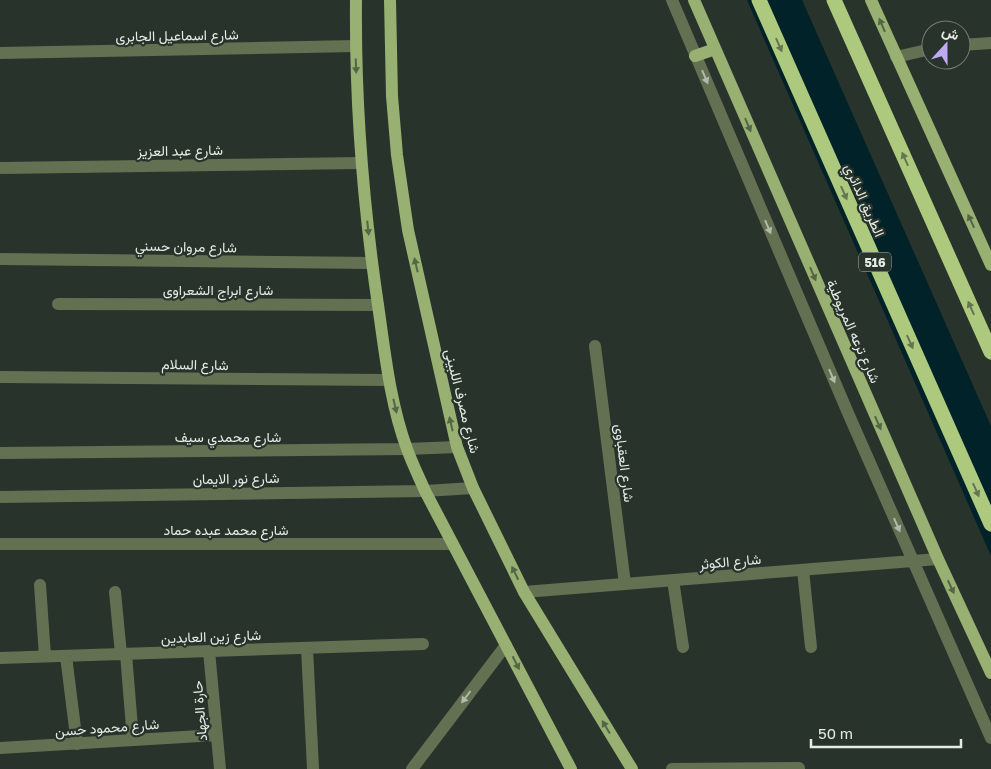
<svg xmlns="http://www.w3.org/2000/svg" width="991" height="769" font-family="'Golos Text',Vazirmatn,sans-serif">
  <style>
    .water { fill: #002228 }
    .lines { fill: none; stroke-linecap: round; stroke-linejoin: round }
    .minor { stroke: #647052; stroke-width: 12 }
    .major { stroke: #98b071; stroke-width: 12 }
    .highway { stroke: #acc97d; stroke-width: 15 }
    .oneway { fill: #556547 }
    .oneway2 { fill: #637650 }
    .oneway3 { fill: #b1baab }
    .labels { text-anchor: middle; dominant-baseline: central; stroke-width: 4.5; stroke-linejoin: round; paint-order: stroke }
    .shield { fill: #28332b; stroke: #acb4ae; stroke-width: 1 }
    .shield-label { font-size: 12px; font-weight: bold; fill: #e5ece6 }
    .street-label { font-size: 14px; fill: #e5ece6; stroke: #28332b }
  </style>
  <rect width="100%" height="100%" fill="#28332b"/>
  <path class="water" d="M747,0H802L991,426V556Z"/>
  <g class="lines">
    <path class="minor" d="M672,0L848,413L991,738
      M961,45L991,43
      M0,53L355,46
      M896,57L931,49
      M0,168L360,163
      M0,259L371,263
      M58,304L378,305
      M595,346L625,584
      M0,377L389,380
      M0,453L407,449L457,447
      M0,497L425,491L473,488
      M0,544H452
      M803,570L811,647
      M673,580L683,647
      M40,585L45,656
      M115,592L121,654
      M524,592L938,559
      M307,648L313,769
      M209,651L220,769
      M126,654L133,740
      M66,656L77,744
      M0,658L423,644
      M0,748L217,735
      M412,769L506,645
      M672,769L799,768"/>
    <path class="major" d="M356,0C355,102 363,204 378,305C385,353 390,403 407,449C412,463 419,477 425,491L571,769
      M390,0L392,96L397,155L408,230L457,447L473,488L524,592L632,769
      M694,0L938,559L991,673
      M871,0L991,265
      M695,56L715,49"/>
    <path class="highway" d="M759,0L991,524
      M834,0L991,352"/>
  </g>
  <defs><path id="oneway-solid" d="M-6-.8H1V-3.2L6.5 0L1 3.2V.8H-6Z" transform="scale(1.25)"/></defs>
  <g class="oneway">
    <use href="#oneway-solid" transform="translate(882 25) rotate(-113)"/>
    <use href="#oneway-solid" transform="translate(356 66) rotate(88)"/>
    <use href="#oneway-solid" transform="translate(748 125) rotate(67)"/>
    <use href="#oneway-solid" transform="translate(971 221) rotate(-115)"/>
    <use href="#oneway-solid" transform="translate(368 228) rotate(84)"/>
    <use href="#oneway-solid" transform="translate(416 265) rotate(-103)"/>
    <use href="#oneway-solid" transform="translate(813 274) rotate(67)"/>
    <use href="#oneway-solid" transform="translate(395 406) rotate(77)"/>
    <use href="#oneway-solid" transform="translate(878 423) rotate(66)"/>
    <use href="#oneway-solid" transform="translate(451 424) rotate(-103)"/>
    <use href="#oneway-solid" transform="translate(515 573) rotate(-116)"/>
    <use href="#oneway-solid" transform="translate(951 587) rotate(65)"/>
    <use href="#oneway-solid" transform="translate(516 663) rotate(63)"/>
    <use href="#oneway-solid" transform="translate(606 727) rotate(-121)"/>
  </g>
  <g class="oneway2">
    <use href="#oneway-solid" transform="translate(779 45) rotate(66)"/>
    <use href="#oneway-solid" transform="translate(905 159) rotate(-114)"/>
    <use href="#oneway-solid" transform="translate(844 193) rotate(66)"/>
    <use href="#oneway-solid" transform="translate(971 308) rotate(-114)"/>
    <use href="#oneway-solid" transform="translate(910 342) rotate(66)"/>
    <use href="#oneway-solid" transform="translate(976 490) rotate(66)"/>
  </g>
  <g class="oneway3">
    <use href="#oneway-solid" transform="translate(705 77) rotate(67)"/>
    <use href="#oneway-solid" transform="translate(768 227) rotate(67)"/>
    <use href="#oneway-solid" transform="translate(832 376) rotate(67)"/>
    <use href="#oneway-solid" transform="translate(897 525) rotate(66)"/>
    <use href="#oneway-solid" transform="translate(466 697) rotate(127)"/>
  </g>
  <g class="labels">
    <rect class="shield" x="859" y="252.5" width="32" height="19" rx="4"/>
    <g class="shield-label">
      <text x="875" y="262">516</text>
    </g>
    <g class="street-label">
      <text transform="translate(177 35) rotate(-1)">شارع اسماعيل الجابرى</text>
      <text transform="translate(180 150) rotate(-1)">شارع عبد العزيز</text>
      <text transform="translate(865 200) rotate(66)">الطريق الدائري</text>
      <text transform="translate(186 246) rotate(1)">شارع مروان حسني</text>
      <text x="218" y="289">شارع ابراج الشعراوى</text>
      <text transform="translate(854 331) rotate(66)">شارع ترعه المريوطية</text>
      <text transform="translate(195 364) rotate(1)">شارع السلام</text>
      <text transform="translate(463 401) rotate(76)">شارع مصرف اللبينى</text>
      <text x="228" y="436">شارع محمدي سيف</text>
      <text transform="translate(625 463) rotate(83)">شارع العقباوى</text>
      <text transform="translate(236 478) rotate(-1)">شارع نور الايمان</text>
      <text x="226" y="529">شارع محمد عبده حماد</text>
      <text transform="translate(730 561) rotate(-5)">شارع الكوثر</text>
      <text transform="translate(211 636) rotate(-2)">شارع زين العابدين</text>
      <text transform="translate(199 711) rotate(-95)">حارة الجهاد</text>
      <text transform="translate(107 727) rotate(-4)">شارع محمود حسن</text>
    </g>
  </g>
  <g transform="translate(946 45) rotate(21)"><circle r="24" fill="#28332b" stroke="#747d76"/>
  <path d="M0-4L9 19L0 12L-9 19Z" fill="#bfa9f4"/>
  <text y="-8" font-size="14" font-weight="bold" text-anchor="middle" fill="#e5ece6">ش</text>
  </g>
  <path d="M811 739v8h150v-8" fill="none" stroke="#e5ece6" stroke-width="2.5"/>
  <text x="818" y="739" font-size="15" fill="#e5ece6" stroke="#28332b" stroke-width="4" paint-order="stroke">50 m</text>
</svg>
